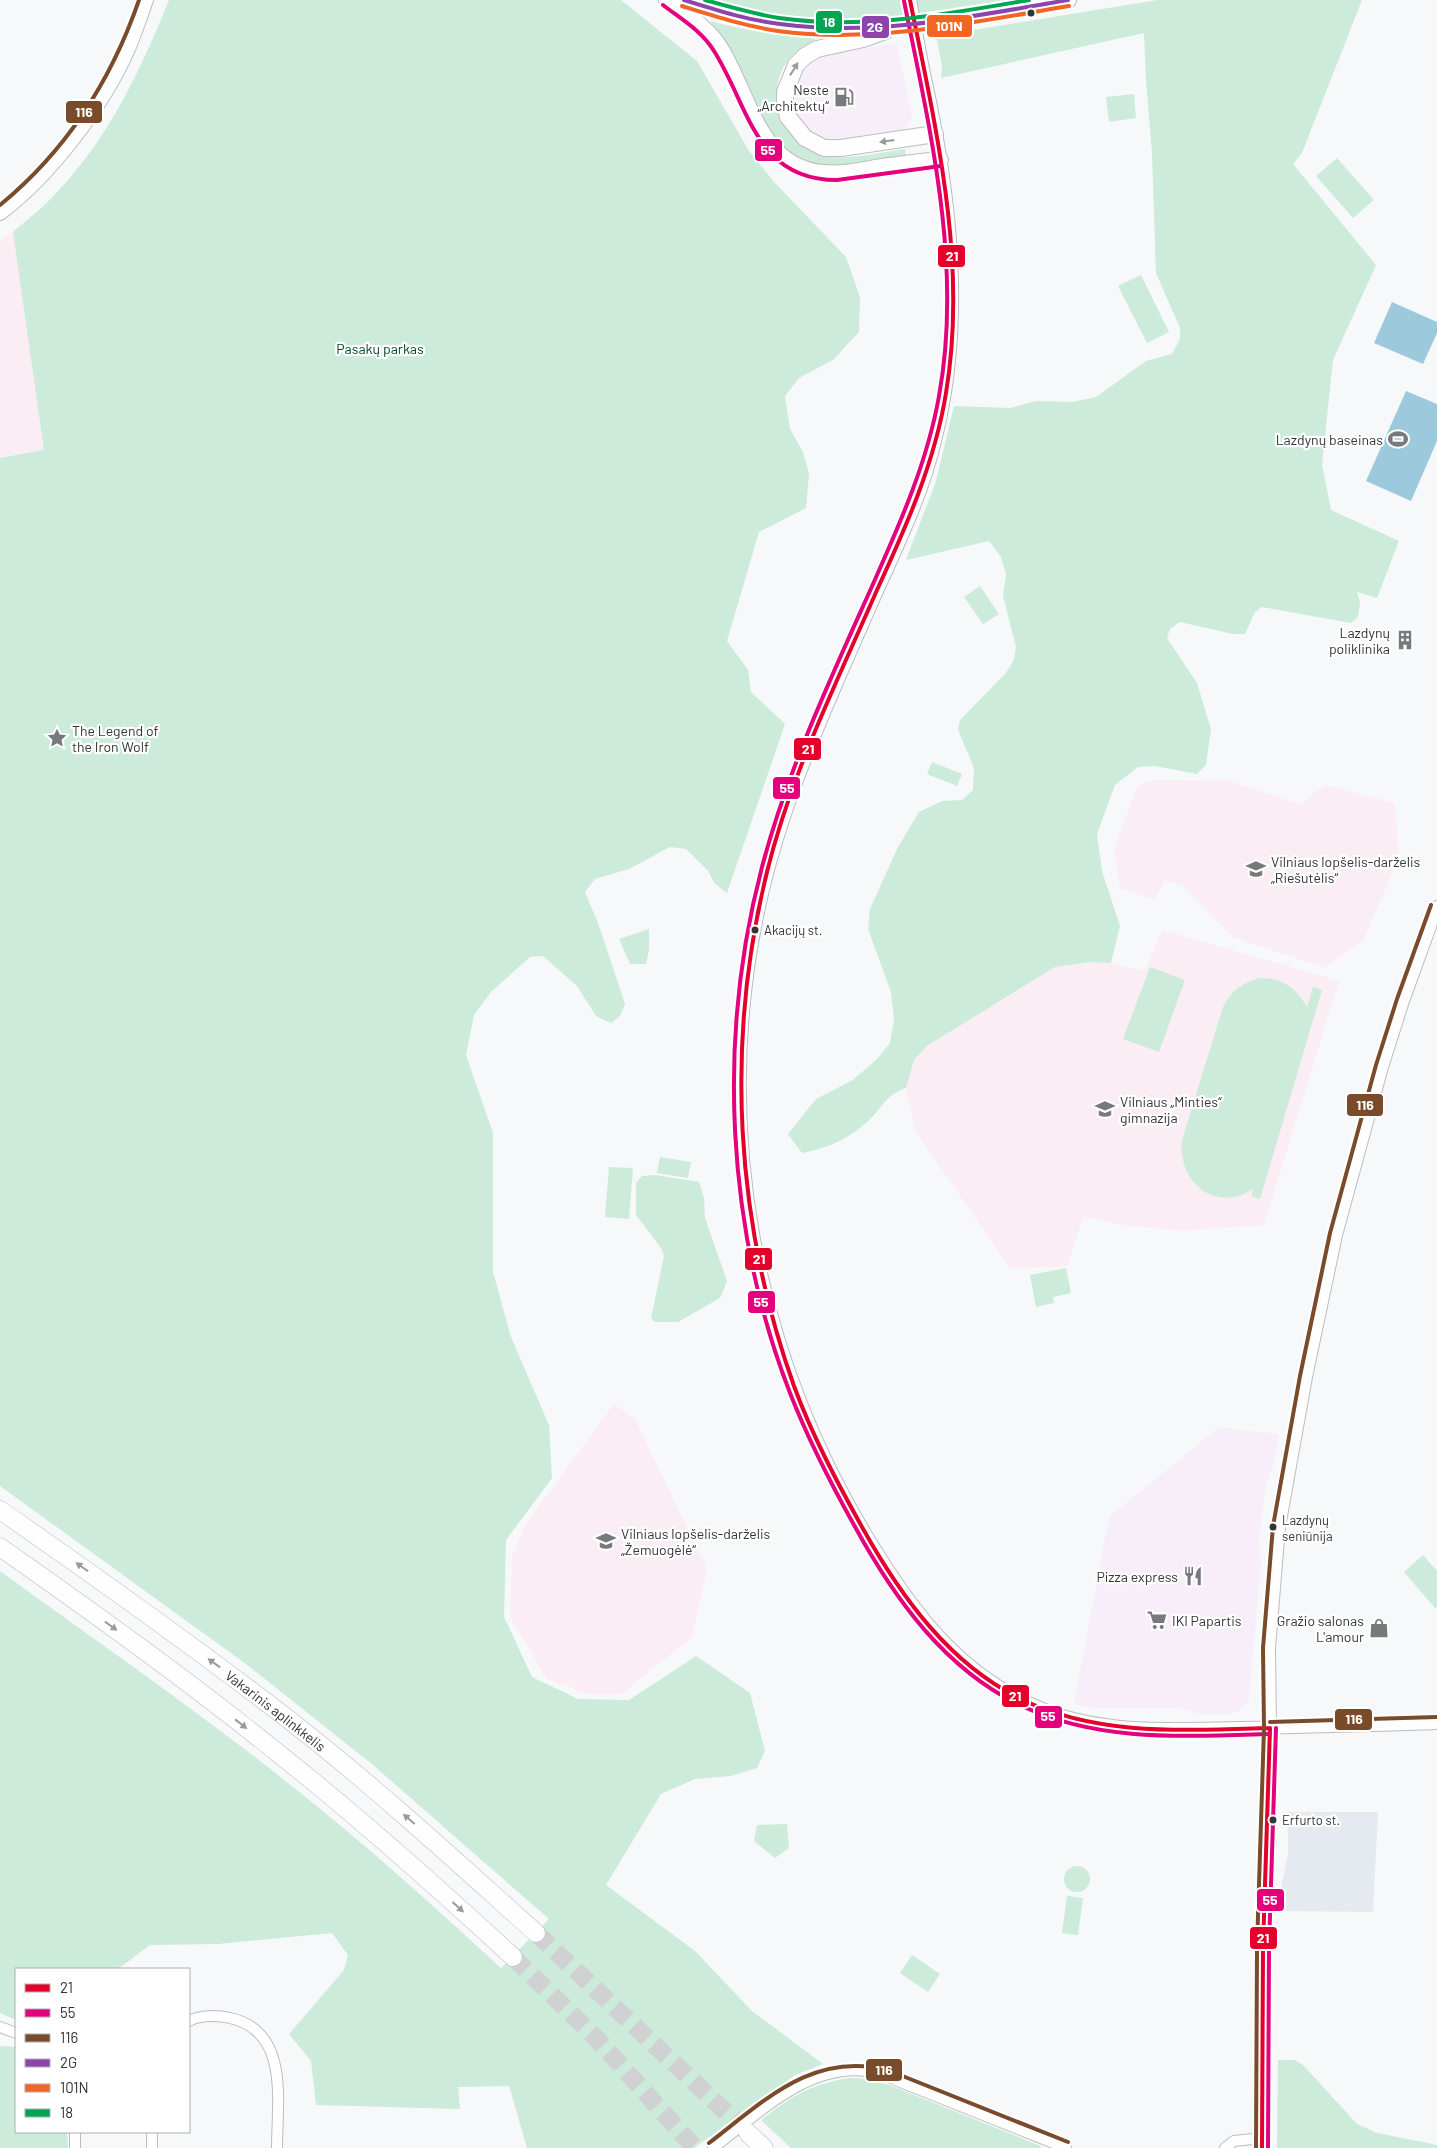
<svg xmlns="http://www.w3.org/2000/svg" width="1437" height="2148" font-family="Barlow,sans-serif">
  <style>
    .commercial { fill: #f7eef9 }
    .built { fill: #e5e9f0 }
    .education { fill: #faeef4 }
    .green { fill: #cdebda }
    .water { fill: #9dc9dd }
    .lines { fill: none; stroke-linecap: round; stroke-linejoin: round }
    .trunk-tunnel { stroke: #cfd1d3; stroke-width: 18; stroke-dasharray: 18 9; stroke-linecap: butt }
    .minor-casing { stroke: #bcbdbf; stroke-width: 12 }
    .tertiary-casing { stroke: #bcbdbf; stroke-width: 14 }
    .secondary-casing { stroke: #bcbdbf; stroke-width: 16 }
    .primary-casing { stroke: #bcbdbf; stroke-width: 18 }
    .trunk-casing { stroke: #bcbdbf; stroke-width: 19 }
    .minor { stroke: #fefefe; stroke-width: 10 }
    .tertiary { stroke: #fefefe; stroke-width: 12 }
    .secondary { stroke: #fefefe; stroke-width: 14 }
    .primary { stroke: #fefefe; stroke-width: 16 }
    .trunk { stroke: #fefefe; stroke-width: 18 }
    .tertiary-bridge-casing { stroke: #bcbdbf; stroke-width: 14; stroke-linecap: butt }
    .tertiary-bridge { stroke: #fefefe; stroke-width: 12 }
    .bus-1-casing { stroke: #fff; stroke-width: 8 }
    .bus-2-casing { stroke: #fff; stroke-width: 8 }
    .bus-3-casing { stroke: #fff; stroke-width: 8 }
    .bus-4-casing { stroke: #fff; stroke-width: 8 }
    .bus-5-casing { stroke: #fff; stroke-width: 8 }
    .bus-6-casing { stroke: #fff; stroke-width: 8 }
    .bus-1 { stroke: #e4002b; stroke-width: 4 }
    .bus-2 { stroke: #e5007d; stroke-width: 4 }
    .bus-3 { stroke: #7a4b2a; stroke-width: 4 }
    .bus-4 { stroke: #8e44ad; stroke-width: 4 }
    .bus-5 { stroke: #f26522; stroke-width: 4 }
    .bus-6 { stroke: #00a651; stroke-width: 4 }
    .oneway { fill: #999a9a }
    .bus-dot { fill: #343537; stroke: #fff; stroke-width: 2 }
    .labels { text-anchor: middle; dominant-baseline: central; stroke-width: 4.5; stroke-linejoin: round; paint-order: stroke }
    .bus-label { font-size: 13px; fill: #343537; stroke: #fff; text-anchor: start }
    .poi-label { font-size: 14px; fill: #343537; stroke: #fff; text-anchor: end }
    .park-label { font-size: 14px; fill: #004626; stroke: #fff }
    .street-label { font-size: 14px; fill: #343537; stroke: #fff }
    .line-badge { stroke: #fff; stroke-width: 2 }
    .badge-label { font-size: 14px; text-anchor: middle; font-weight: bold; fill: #fff }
  </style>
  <rect width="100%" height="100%" fill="#f6f8fa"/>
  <path class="commercial" d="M897,43L912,117L901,133L829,142L816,137L798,122L791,98L802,67L818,56Z
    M1218,1428L1279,1434L1275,1459L1266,1484L1259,1542L1261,1564L1249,1700L1240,1710L1230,1714H1200L1181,1708H1094L1074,1704L1109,1517Z"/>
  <path class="built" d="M1288,1812H1378L1373,1912L1279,1911L1280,1893L1288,1853Z"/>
  <path class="education" d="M13,232L45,450L0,458V240Z
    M1226,780L1300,804L1325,785L1395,803L1399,858L1363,941L1324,968L1233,937L1182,885L1165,880L1155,900L1120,888L1114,850L1135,791L1146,781Z
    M1162,930L1339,981L1264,1225L1181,1231L1124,1225L1083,1217L1067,1266L1010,1269L915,1130L906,1088L914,1060L927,1046L1055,967L1090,962L1111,963L1133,969H1146Z
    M614,1404L635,1419L707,1569L692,1637L621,1694L591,1695L547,1679L510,1617L512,1557L525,1525Z"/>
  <path class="green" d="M169,0H621L697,61L749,151L775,183L846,257L860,297L859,332L833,360L799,378L785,396L790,429L803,452L809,474L806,508L759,532L727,641L748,670L751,692L785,724L727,893L715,884L708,871L686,849L670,847L629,869L595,879L585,892L598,923L625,1004L620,1016L611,1023L596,1016L577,986L543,956L530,957L491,992L474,1015L466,1055L493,1133V1272L511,1337L549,1425L552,1478L506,1540L504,1617L532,1677L578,1699L629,1700L696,1656L750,1693L765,1751L757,1768L731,1776L695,1779L661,1794L606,1885L695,1951L752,2011L823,2064L795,2075L694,2148H527L509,2086L458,2087L460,2109L316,2105L311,2061L289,2034L344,1970L348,1955L332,1933L218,1944L150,1945L118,1969H16V2020L0,2013V1571C107,1649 217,1724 319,1808C382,1859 441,1913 501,1968L549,1919L373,1765L246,1664L0,1486V458L44,450L13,232C28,219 45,206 58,191C110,136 141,69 169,0Z
    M700,0H1006L864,22H822L760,15Z
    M1158,0H1362L1302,153L1293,164L1376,265L1333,360L1322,464L1331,510L1399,541L1377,598L1357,592L1360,602L1358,617L1351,623L1262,607L1255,612L1245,634H1233L1180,622L1170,629L1167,638L1197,683L1211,729L1206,765L1197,774L1155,766L1138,767L1115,785L1097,834L1102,871L1120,926L1111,963L1090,962L1055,967L927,1046L914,1060L906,1088C886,1095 885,1104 871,1118C852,1138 828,1148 802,1153L788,1134L816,1099L853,1080L877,1059L890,1043L894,1019L891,992L868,929L870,909L898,847L919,812L942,801L962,800L973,790L974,768L958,730L960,720L1005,674L1014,660L1016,647L1003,596L1006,574L1001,557L989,541L906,560L936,481L954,406L1011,408L1036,401L1073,402L1096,397L1146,361L1172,354L1180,339V328L1156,273L1152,153L1146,81L1144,33L941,78L942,65L936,36Z
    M710,21C745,30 780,37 816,38C814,42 809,43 804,46C796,51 788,59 783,68C764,105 790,153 832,157C854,159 883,152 905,149L906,156L829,167L804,161L791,153L775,138L763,120L733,53Z
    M1134,94L1136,118L1109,122L1106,97Z
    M1337,158L1374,200L1353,218L1316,176Z
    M1141,275L1169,332L1147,343L1118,286Z
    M980,586L999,614L983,624L964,597Z
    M932,762L962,774L957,786L927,774Z
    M649,929V950L646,964H630L619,939Z
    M1150,967L1185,980L1159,1052L1123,1039Z
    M1260,978C1283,978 1296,988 1307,1007L1313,987L1322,990L1260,1199L1251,1196L1253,1189C1247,1192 1241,1196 1235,1197C1200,1203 1178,1171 1182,1140L1223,1007C1231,991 1243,982 1260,978Z
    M660,1157L691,1162L688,1178L657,1173Z
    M609,1167L633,1168L629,1219L605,1217Z
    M655,1175L699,1182L704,1198L705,1218L727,1281L720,1298L678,1322H654L651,1318L664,1256L661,1248L636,1215V1183L642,1176Z
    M1066,1268L1071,1293L1053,1297L1054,1303L1036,1307L1030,1275Z
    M1423,1555L1437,1571V1607L1435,1608L1404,1572Z
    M787,1824L789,1848L775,1858L754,1841L757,1825Z
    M1064 1879a13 13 0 1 1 26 0a13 13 0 1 1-26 0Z
    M1067,1896L1083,1898L1078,1935L1062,1933Z
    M912,1955L940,1974L928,1992L900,1973Z
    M0,2046L16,2047V2132H67L68,2148H0Z
    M1278,2060H1295L1303,2065L1357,2124L1377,2133L1437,2145V2148H1277Z
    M848,2078L869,2079L892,2086L1041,2146L1040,2148H791L761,2120C794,2095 807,2086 848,2078Z"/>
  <path class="water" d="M1392,302L1437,322V333L1423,364L1374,343Z
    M1406,391L1437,404V441L1411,501L1366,481Z"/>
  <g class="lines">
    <path class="trunk-tunnel" d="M536,1933L748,2133
      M513,1957L597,2039L695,2148"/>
    <defs>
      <path id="minor" d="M189,2021C200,2015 218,2015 230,2018C290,2031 277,2102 277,2148
        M0,2027L16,2033
        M75,2148V2132
        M152,2148V2132
        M713,2148C757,2115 806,2064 866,2071C873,2072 881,2075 888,2077L1066,2148
        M1225,2148L1234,2141L1262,2138"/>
      <path id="tertiary" d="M923,69C950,189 966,316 936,437C923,494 897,547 873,600C829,701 782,800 759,907C711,1128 755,1357 874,1548C918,1619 965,1679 1045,1710C1108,1734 1174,1729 1240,1728C1306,1727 1371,1725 1437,1723
        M1262,2148L1263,1947L1270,1728L1269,1648L1279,1527L1306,1377L1336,1235L1382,1067L1403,1001L1437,907"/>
      <path id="secondary" d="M0,213C51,175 106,102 130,44C136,29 141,14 146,0"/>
      <path id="primary" d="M667,0C685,14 708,28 720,48C749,94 757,167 823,173C841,175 859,171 876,168C897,165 918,162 940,160
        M684,0C720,11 756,23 794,26C885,36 978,14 1068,0
        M885,31L863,39L817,49L805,56L796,65L785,92V105L788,117L805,138L824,148H841L935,134"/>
      <g id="trunk">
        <path id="s1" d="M0,1510C102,1581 204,1653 302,1730C383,1794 459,1864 536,1933"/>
        <path d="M0,1547C95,1614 189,1681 279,1754C360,1818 437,1887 513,1957"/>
        <path d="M748,2133L764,2148"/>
      </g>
    </defs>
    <use href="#minor" class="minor-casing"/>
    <use href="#tertiary" class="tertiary-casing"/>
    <use href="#secondary" class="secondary-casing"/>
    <use href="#primary" class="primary-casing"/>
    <use href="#trunk" class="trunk-casing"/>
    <use href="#minor" class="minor"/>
    <use href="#tertiary" class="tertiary"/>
    <use href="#secondary" class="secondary"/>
    <use href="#primary" class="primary"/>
    <use href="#trunk" class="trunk"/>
    <defs>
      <path id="tertiary-bridge" d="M910,0L923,69"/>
    </defs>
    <use href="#tertiary-bridge" class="tertiary-bridge-casing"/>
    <use href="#tertiary-bridge" class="tertiary-bridge"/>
    <defs>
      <path id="bus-1" d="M910,0C936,129 968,262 946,393C935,462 906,527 877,590C837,682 791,774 767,872C725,1042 735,1221 794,1386C812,1435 837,1482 862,1527C901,1597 950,1665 1023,1700C1100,1737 1187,1730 1270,1728
        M1262,2148L1263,1947L1270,1728"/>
      <path id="bus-2" d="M904,1C930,130 963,265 939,396C927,465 897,530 869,593C829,682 787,772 762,867C717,1038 726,1228 790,1393C808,1439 830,1482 854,1525C894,1598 945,1670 1022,1706C1100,1743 1187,1736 1270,1734
        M663,5C681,19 702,31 714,51C749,106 755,180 837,180L941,166
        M1268,2148L1269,1947L1276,1728"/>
      <path id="bus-3" d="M0,205C67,150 111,81 139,0
        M1270,1722L1437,1717
        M709,2143C764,2101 815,2049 890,2071L1068,2142
        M1256,2148L1257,1947L1264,1728L1263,1648L1273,1526L1300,1376L1330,1233L1376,1065L1397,999L1431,905"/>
      <path id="bus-4" d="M684,0C716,10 747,20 780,24C877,37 973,16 1068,0"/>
      <path id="bus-5" d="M682,6C714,16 745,26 778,31C875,44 973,22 1069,6"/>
      <path id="bus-6" d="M705,0C730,7 754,14 779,18C863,30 947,14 1029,0"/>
    </defs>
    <use href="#bus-1" class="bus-1-casing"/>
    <use href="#bus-2" class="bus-2-casing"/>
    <use href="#bus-3" class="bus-3-casing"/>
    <use href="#bus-4" class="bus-4-casing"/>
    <use href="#bus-5" class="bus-5-casing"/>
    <use href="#bus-6" class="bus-6-casing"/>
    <use href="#bus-1" class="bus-1"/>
    <use href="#bus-2" class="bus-2"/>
    <use href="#bus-3" class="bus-3"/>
    <use href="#bus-4" class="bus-4"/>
    <use href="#bus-5" class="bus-5"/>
    <use href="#bus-6" class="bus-6"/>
  </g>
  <defs><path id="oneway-solid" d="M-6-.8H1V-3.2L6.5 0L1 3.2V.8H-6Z" transform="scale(1.25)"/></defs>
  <g class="oneway">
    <use href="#oneway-solid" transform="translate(794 69) rotate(-58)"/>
    <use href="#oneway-solid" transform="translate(887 141) rotate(172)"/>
    <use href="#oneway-solid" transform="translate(82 1567) rotate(-145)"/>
    <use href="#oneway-solid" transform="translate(111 1626) rotate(36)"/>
    <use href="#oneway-solid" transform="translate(214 1663) rotate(-144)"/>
    <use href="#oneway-solid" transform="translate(241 1724) rotate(38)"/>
    <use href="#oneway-solid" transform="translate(409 1819) rotate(-139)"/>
    <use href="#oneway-solid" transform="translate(458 1907) rotate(42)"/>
  </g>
  <defs>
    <symbol id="fuel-bare" viewBox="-9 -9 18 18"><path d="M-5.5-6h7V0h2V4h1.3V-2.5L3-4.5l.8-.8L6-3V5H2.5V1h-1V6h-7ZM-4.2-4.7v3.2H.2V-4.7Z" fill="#78797b" stroke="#fff" stroke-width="2.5" paint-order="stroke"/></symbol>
    <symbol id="stadium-bare" viewBox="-9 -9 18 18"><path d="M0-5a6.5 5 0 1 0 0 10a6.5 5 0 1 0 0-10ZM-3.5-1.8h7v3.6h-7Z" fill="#78797b" stroke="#fff" stroke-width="2.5" paint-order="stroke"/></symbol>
    <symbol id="building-bare" viewBox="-9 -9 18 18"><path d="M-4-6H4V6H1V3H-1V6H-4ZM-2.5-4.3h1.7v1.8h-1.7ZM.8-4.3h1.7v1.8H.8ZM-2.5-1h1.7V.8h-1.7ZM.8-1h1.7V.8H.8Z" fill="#78797b" stroke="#fff" stroke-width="2.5" paint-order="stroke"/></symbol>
    <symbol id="sight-bare" viewBox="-9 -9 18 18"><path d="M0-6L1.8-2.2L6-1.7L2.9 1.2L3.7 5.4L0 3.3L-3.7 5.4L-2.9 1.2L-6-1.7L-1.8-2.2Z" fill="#78797b" stroke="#fff" stroke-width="2.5" paint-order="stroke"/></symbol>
    <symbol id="school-bare" viewBox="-9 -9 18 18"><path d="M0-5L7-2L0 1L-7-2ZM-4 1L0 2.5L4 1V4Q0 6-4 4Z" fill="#78797b" stroke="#fff" stroke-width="2.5" paint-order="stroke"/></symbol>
    <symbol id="restaurant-bare" viewBox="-9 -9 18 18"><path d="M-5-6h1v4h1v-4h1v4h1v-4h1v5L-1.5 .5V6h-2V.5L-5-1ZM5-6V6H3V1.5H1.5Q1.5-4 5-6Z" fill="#78797b" stroke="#fff" stroke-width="2.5" paint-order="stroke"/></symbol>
    <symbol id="supermarket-bare" viewBox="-9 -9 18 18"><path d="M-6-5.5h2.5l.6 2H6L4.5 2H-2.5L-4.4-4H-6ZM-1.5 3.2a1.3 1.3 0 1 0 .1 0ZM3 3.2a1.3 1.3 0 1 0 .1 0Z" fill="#78797b" stroke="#fff" stroke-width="2.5" paint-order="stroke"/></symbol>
    <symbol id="shop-bare" viewBox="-9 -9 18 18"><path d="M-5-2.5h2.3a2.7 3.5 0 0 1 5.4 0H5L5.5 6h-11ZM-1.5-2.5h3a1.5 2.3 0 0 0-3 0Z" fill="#78797b" stroke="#fff" stroke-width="2.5" paint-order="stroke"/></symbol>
  </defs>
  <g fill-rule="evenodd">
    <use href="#fuel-bare" x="830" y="83" width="28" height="28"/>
    <use href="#stadium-bare" x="1384" y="425" width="28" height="28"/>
    <use href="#building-bare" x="1391" y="626" width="28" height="28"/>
    <use href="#sight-bare" x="43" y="724" width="28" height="28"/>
    <use href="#school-bare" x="1242" y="855" width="28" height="28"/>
    <use href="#school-bare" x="1091" y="1095" width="28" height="28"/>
    <use href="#school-bare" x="592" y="1527" width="28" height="28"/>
    <use href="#restaurant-bare" x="1179" y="1562" width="28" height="28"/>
    <use href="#supermarket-bare" x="1143" y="1606" width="28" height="28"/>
    <use href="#shop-bare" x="1365" y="1614" width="28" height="28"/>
  </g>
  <g class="bus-dot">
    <circle cx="1031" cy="13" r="4.5"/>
    <circle cx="755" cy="930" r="4.5"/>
    <circle cx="1273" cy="1527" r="4.5"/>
    <circle cx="1273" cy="1820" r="4.5"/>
  </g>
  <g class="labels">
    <g class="bus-label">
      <text x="764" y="930">Akacijų st.</text>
      <text x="1282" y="1520">Lazdynų<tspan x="1282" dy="16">seniūnija</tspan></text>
      <text x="1282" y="1820">Erfurto st.</text>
    </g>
    <g class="poi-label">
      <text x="829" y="89">Neste<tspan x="829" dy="16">„Architektų“</tspan></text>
      <text x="1383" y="439">Lazdynų baseinas</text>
      <text x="1390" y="632">Lazdynų<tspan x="1390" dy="16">poliklinika</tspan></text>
      <text x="72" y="730" text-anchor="start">The Legend of<tspan x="72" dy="16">the Iron Wolf</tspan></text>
      <text x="1271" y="861" text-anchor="start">Vilniaus lopšelis-darželis<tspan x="1271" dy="16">„Riešutėlis“</tspan></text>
      <text x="1120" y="1101" text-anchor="start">Vilniaus „Minties“<tspan x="1120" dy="16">gimnazija</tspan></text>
      <text x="621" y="1533" text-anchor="start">Vilniaus lopšelis-darželis<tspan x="621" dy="16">„Žemuogėlė“</tspan></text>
      <text x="1178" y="1576">Pizza express</text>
      <text x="1172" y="1620" text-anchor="start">IKI Papartis</text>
      <text x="1364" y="1620">Gražio salonas<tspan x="1364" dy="16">L'amour</tspan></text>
    </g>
    <g class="park-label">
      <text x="380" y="348">Pasakų parkas</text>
    </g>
    <g class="street-label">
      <text stroke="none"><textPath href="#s1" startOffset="341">Vakarinis aplinkkelis</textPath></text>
    </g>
  </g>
  <g class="line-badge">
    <rect x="815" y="10" width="28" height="24" rx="5" fill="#00a651"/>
    <rect x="926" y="14" width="47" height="24" rx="5" fill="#f26522"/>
    <rect x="861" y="15" width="29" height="24" rx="5" fill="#8e44ad"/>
    <rect x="65" y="100" width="38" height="24" rx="5" fill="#7a4b2a"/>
    <rect x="754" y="138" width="29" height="24" rx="5" fill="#e5007d"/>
    <rect x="937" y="244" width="29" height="24" rx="5" fill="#e4002b"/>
    <rect x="793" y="737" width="29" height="24" rx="5" fill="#e4002b"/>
    <rect x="772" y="776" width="29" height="24" rx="5" fill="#e5007d"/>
    <rect x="1346" y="1093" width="38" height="24" rx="5" fill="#7a4b2a"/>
    <rect x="744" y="1247" width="29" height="24" rx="5" fill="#e4002b"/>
    <rect x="747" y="1290" width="29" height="24" rx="5" fill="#e5007d"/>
    <rect x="1001" y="1684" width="29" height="24" rx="5" fill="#e4002b"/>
    <rect x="1034" y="1705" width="29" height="24" rx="5" fill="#e5007d"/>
    <rect x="1334" y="1708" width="39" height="23" rx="5" fill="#7a4b2a"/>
    <rect x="1256" y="1888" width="29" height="24" rx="5" fill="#e5007d"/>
    <rect x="1249" y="1926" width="29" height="24" rx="5" fill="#e4002b"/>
    <rect x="865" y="2058" width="38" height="24" rx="5" fill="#7a4b2a"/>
  </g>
  <g class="badge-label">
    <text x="829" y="27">18</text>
    <text x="949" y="31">101N</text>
    <text x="875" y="32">2G</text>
    <text x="84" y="117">116</text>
    <text x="768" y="155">55</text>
    <text x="952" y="261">21</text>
    <text x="808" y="754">21</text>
    <text x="787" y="793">55</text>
    <text x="1365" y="1110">116</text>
    <text x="759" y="1264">21</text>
    <text x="761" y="1307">55</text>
    <text x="1015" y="1701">21</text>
    <text x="1048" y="1721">55</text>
    <text x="1354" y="1724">116</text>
    <text x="1270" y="1905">55</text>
    <text x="1263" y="1943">21</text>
    <text x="884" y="2075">116</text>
  </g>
  <rect x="15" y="1968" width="175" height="165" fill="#ffffff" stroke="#aeaeaf"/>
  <rect x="25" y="1984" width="25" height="8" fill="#e4002b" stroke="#aeaeaf"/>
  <text x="60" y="1993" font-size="15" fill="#343537">21</text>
  <rect x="25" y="2009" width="25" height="8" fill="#e5007d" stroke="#aeaeaf"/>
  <text x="60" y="2018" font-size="15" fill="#343537">55</text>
  <rect x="25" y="2034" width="25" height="8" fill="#7a4b2a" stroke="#aeaeaf"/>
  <text x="60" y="2043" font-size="15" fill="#343537">116</text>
  <rect x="25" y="2059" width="25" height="8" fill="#8e44ad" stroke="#aeaeaf"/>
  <text x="60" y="2068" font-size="15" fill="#343537">2G</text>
  <rect x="25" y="2084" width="25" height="8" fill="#f26522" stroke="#aeaeaf"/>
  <text x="60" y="2093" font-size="15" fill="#343537">101N</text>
  <rect x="25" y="2109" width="25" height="8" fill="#00a651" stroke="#aeaeaf"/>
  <text x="60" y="2118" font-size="15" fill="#343537">18</text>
</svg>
